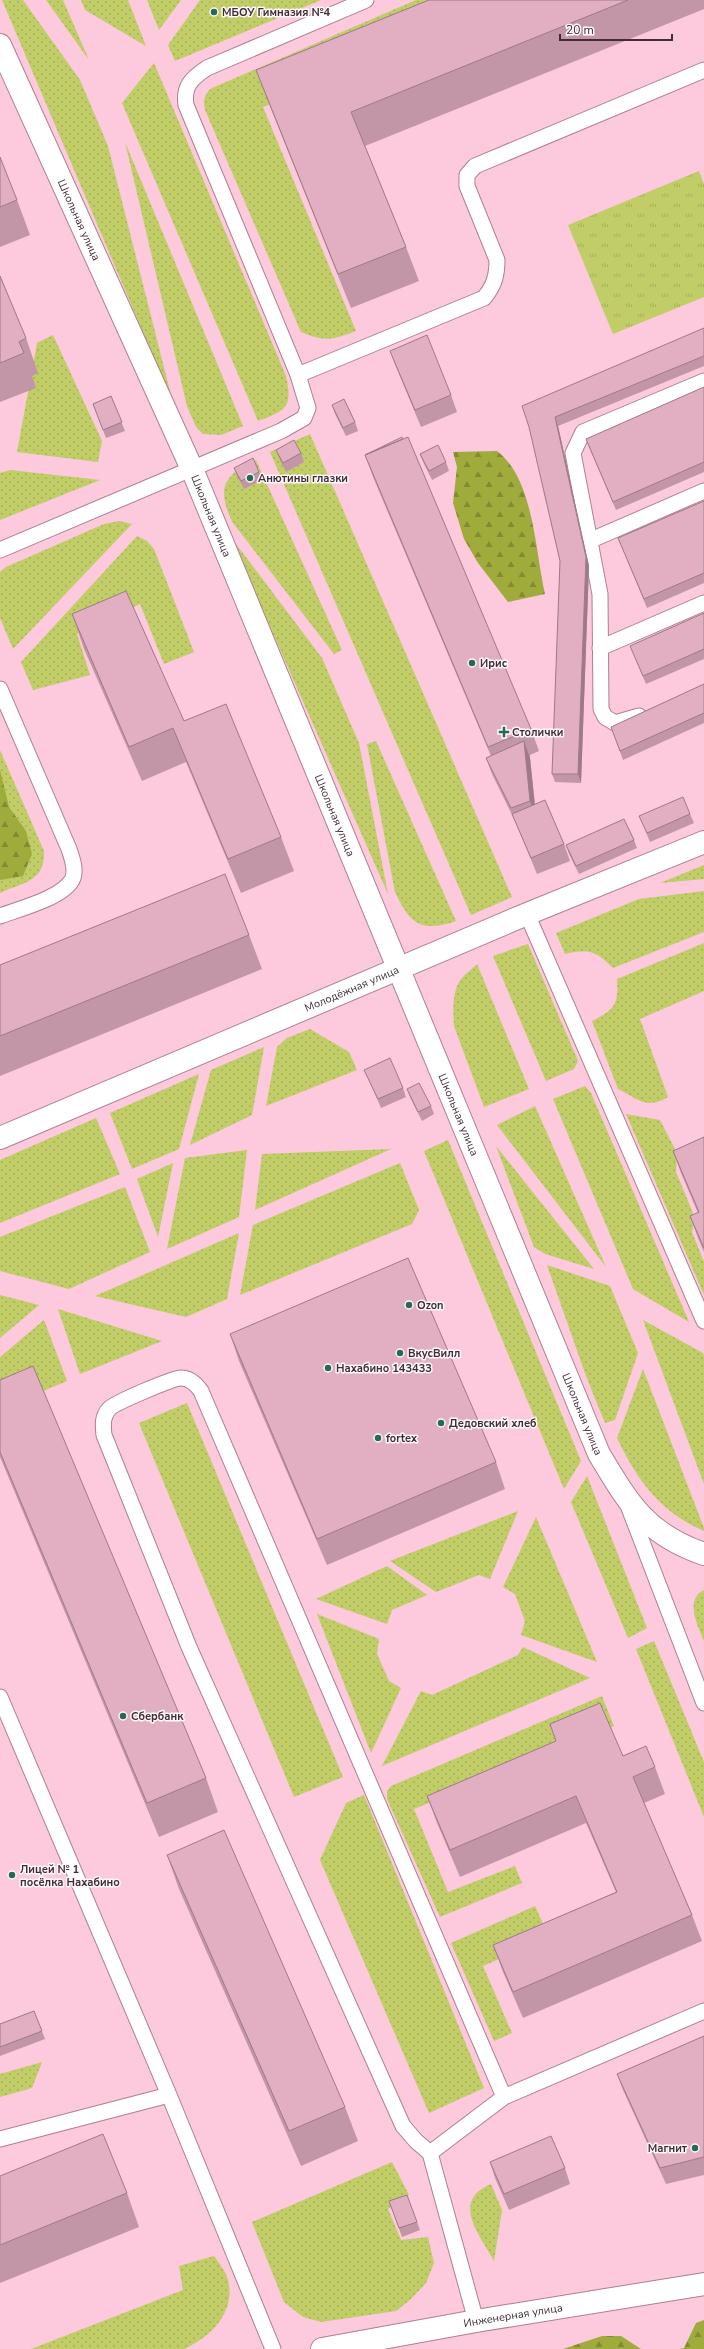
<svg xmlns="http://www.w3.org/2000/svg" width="704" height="2349" font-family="'Nunito Sans',sans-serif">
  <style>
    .grass { fill: url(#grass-dots) }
    .forest { fill: url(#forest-firs) }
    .park { fill: url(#park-tufts) }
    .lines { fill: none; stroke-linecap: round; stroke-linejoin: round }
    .lane-casing { stroke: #ae7f90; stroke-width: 17 }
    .street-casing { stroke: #ae7f90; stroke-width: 24 }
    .secondary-casing { stroke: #ae7f90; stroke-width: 24 }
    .lane { stroke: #fff; stroke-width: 15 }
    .street { stroke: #fff; stroke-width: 22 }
    .secondary { stroke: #fff; stroke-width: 22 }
    .wall { fill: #c296a6 }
    .shaded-wall { fill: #9e7a87 }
    .building { fill: #e1afc1; stroke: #9e7a87 }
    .poi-dot { fill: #266859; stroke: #fff9fb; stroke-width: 1.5 }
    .labels { text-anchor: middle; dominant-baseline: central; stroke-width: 3; stroke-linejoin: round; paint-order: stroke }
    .poi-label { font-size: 11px; font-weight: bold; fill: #402c34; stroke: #fff9fb; text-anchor: start }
    .street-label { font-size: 11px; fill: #402c34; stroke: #fff9fb }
  </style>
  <defs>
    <pattern id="grass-dots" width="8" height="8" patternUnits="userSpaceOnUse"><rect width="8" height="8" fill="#c1cd67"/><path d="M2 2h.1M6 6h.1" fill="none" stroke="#a7b05a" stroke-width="1.8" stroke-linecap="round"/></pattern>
    <pattern id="forest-firs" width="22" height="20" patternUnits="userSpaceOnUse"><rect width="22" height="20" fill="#9fab3a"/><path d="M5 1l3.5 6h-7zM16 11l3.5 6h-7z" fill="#838b32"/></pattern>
    <pattern id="park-tufts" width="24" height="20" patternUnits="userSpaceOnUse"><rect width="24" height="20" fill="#c1cd67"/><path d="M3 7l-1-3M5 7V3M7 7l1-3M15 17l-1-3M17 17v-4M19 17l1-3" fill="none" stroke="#a7b05a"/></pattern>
  </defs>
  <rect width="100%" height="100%" fill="#fdc9dc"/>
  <path class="grass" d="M2,0H23L80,80L108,146L173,403Z
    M46,0H63L89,60Z
    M81,0H128L146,46L85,10Z
    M147,0H181L159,30Z
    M200,0H321L175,61L168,45Z
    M416,0H523L263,107L356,331C332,340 325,342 301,332L205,110C203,100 204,94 212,88Z
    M154,63L286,376C293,408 286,410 258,421L122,103Z
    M125,142L243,426L221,435L203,434L196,427L187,406Z
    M53,335L102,441L98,462L17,452L37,343Z
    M310,434L512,897L471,915L270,452Z
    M256,460L342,650L334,654L233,523C216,489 223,475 256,460Z
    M10,470L100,480L0,520V473Z
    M119,521L132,524L13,649L0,618V572L6,567L104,524Z
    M137,536L147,541L154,549L194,652L164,664L140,604L77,634L90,675L33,690L21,662Z
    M230,536L322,658L359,743L388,894Z
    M376,741L456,921C421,933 410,924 395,892L367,744Z
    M0,750L44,851C45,882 24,882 0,893Z
    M704,865V879L660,883Z
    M704,891V932L613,968C596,951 589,948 565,954L556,933L639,899Z
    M704,943V991L640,1019L668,1097C646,1110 638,1099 618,1089L592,1021C614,1010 619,1005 617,979Z
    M528,944L578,1061L574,1069L546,1081L493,956Z
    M477,964L529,1089L484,1107L454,1026C453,1012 452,991 461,979C465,974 472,969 477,964Z
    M310,1029L349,1052L357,1070L266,1106L277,1047L287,1038Z
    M264,1047L252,1115L190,1145L211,1070Z
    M199,1074L179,1149L132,1169L110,1113Z
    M585,1086L591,1093L689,1322L633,1289L553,1099Z
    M535,1106L606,1267L497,1125Z
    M626,1114L660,1120L677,1153L676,1172L695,1218L692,1232L704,1262V1295Z
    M96,1118L120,1174L0,1223V1160Z
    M448,1140L581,1461L564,1489L424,1151Z
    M496,1146L594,1269L545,1254L534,1247Z
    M391,1149L255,1210L262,1154Z
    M247,1150L239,1217L167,1249L185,1158Z
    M173,1163L158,1237L137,1179Z
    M400,1163L419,1210L412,1224L240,1295L253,1225Z
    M125,1187L150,1252L69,1289L0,1271V1237Z
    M239,1233L227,1299L186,1317L95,1296Z
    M547,1265L610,1286L638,1353L615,1420L605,1423L586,1376Z
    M0,1295L39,1305L0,1338Z
    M58,1309L162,1341L80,1374Z
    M44,1320L67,1381L0,1409V1357Z
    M643,1320L703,1353L704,1357V1484Z
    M643,1369L704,1528V1531C660,1512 637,1480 617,1438Z
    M187,1403L343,1777L294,1797L139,1423Z
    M587,1476L647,1628L628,1638L571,1502Z
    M518,1511L490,1579L479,1575L436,1592L390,1561Z
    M536,1517L597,1662L521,1635L525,1621L515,1594L503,1587Z
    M387,1566L427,1595L392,1610L387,1624L316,1599Z
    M704,1590V1641C698,1626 684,1600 704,1590Z
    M317,1614L379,1639L377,1654L389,1681L401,1688L371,1753Z
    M654,1641L704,1762V1817L636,1649Z
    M523,1647L590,1678L382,1766L421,1691L432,1695L518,1655Z
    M602,1696L614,1726L414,1809L448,1892L515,1866L522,1883L440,1917L387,1799V1791L391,1786Z
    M364,1795L484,2088L429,2113L320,1860L346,1803Z
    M535,1906L549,1937L483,1966L512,2033L494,2041L451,1943Z
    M42,2062L32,2088L0,2097V2074Z
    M392,2162L409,2195L388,2209L401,2240L428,2237L434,2263L426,2283L411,2299L396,2311L321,2322L303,2317L284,2302L252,2222Z
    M491,2184L502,2210L494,2261C480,2235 450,2201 491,2184Z
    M214,2256C219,2263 226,2272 228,2280C236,2312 211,2337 184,2349H31L183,2290L179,2266Z"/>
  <path class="forest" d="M497,451C534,479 535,551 545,594L508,602L478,563L464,539L453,503L457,467L453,452Z
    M0,770L9,807L26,831L32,854L23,876L0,880Z
    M704,2320V2349H679L684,2348L696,2323Z
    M602,2336H621L641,2349H563Z"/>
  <path class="park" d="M699,171L704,184V297L613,334L568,225Z"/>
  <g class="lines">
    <defs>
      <path id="lane" d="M298,375L484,298C494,286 497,276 497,260L467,186V175L475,166L704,70
        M589,541L704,491
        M0,550L281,431L304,418L308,408L298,375L186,105C183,86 192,78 207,68L366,0
        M600,648L704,603
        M0,689L69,849C72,858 77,871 72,880C62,898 19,909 0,916
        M639,716L615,723L605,717L601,709L600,594L573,453L583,432L704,381
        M527,914L704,1321
        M629,1508L704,1703
        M0,1697L169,2095L273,2349
        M0,2139L169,2095
        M430,2153L504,2097L704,2011
        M476,2321L430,2153L416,2141L403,2126L189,1647L104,1435C103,1425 102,1417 109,1409C114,1403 173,1378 181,1378C190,1378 196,1384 201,1391L504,2097"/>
      <g id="street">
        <path id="s1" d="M0,45L192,469L599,1454C629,1504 646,1534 704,1554"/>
        <path id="s2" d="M0,1138L527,914L704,842"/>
      </g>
      <g id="secondary">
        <path id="s3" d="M322,2349L476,2321L704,2284"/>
      </g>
    </defs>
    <use href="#lane" class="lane-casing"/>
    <use href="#street" class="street-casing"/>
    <use href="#secondary" class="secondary-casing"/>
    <use href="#lane" class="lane"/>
    <use href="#street" class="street"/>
    <use href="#secondary" class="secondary"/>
  </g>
  <path class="wall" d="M429,0H704V9L365,146L406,247L419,281L351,308L269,104L256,70Z
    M0,157L17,200L30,235L0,247Z
    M0,276L26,338L38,373L32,376L36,388L0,402Z
    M704,328V366L558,426L589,566L581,783L555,782L552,774L560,561L530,428Z
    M390,351L451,395L457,412L421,427L396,367Z
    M704,387V472L616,510L589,447L586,439Z
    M111,396L125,431L106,438L93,404Z
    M332,405L355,422L358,431L346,436L335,414Z
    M276,450L301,453L304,462L286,472L279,458Z
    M420,454L446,462L449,471L432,480L423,462Z
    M365,455L531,729L539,751L530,755V758L535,804L564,844L570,861L537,874L515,821L492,774L486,758L491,756L373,477Z
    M234,468L259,472L262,480L244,489L237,476Z
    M704,501V583L647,608L618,538Z
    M704,613V659L646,684L630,646Z
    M72,614L184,721L281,837L294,871L241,893L186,762L142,781L84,649Z
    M704,684V723L623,760L611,727Z
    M690,814L694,823L650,842L643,825L639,816Z
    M634,840L637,848L579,874L569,854L566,845Z
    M249,935L262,969L0,1076V965Z
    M364,1070L403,1088L406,1097L381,1108L368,1078Z
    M407,1089L431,1106L434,1114L422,1121L410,1097Z
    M704,1137V1252L698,1238L690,1216L698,1213L681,1173L673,1151Z
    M230,1334L496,1462L505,1489L327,1565L239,1361Z
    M0,1380L206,1778L218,1812L159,1837L0,1457Z
    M550,1724L623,1756L655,1767L665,1794L644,1803L692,1915L702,1941L523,2018L503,1972L493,1945L616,1892L586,1823L460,1877L437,1823L427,1796L556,1741Z
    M167,1855L345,2107L358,2141L301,2166L179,1889Z
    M34,2011L45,2039L0,2056V2024Z
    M704,2036V2175L666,2184L623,2090L617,2074Z
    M490,2162L565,2168L570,2184L509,2210L495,2178Z
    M0,2176L127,2193L139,2227L0,2283Z
    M407,2195L420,2230L402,2237L389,2201Z"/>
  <path class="shaded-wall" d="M555,417L558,426L589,566L581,783L578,774Z
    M524,741L530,758L536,817L530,801Z"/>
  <path class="building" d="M429,0H628L351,112L406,247L338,274L256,70Z
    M0,157L17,200L0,207Z
    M0,276L26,338L19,342L24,353L0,363Z
    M704,328V356L555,417L586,557L578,774H552L560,561L529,427L522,406Z
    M427,335L451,395L415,410L390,351Z
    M704,387V462L613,502L586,439Z
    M111,396L122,422L103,430L93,404Z
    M344,399L355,422L343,428L332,405Z
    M402,437L403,439L365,455Z
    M408,437L531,729L488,747L365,455Z
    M294,440L301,453L283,463L276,450Z
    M438,445L446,462L429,471L420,454Z
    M253,458L259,472L241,481L234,468Z
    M704,501V573L644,599L618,538Z
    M126,591L184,721L226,704L281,837L228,859L173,728L129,747L72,614Z
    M704,613V649L643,676L630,646Z
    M704,684V713L620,751L611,727Z
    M524,741L530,801L511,808L486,758Z
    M683,797L690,814L647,833L639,816Z
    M545,800L564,844L531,858L512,814Z
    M624,819L634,840L576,866L566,845Z
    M225,874L249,935L0,1036V965Z
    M390,1058L403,1088L378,1099L364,1070Z
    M419,1083L431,1106L418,1112L407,1089Z
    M704,1137V1248L690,1216L699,1212L673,1151Z
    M408,1258L496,1462L317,1539L230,1334Z
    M33,1366L206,1778L147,1803L0,1452V1380Z
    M600,1703L623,1756L646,1746L655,1767L633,1777L692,1915L513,1992L493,1945L617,1892L576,1796L450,1850L427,1796L556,1741L550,1724Z
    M224,1830L345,2107L289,2131L167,1855Z
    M34,2011L42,2031L0,2047V2024Z
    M704,2036V2157L660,2168L617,2074Z
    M103,2134L127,2193L0,2245V2176Z
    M551,2136L565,2168L504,2194L490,2162Z
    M407,2195L417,2222L399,2228L389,2201Z"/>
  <g class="poi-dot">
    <circle cx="214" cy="12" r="4"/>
    <circle cx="250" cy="478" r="4"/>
    <circle cx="472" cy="663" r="4"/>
    <path d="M502 726h4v4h4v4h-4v4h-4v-4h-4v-4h4z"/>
    <circle cx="409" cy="1305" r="4"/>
    <circle cx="400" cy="1353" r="4"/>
    <circle cx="328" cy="1368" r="4"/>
    <circle cx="441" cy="1423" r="4"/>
    <circle cx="378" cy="1438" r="4"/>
    <circle cx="123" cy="1716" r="4"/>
    <circle cx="12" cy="1875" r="4"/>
    <circle cx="695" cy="2148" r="4"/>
  </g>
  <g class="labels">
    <g class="poi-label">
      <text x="222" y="12">МБОУ Гимназия №4</text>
      <text x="258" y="478">Анютины глазки</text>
      <text x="480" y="663">Ирис</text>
      <text x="512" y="732">Столички</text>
      <text x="417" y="1305">Ozon</text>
      <text x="408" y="1353">ВкусВилл</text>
      <text x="336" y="1368">Нахабино 143433</text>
      <text x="449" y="1423">Дедовский хлеб</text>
      <text x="386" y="1438">fortex</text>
      <text x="131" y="1716">Сбербанк</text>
      <text x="20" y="1869">Лицей № 1<tspan x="20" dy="13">посёлка Нахабино</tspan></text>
      <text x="687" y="2148" text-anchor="end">Магнит</text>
    </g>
    <g class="street-label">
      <text stroke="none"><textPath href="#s1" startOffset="192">Школьная улица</textPath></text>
      <text stroke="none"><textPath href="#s1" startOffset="516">Школьная улица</textPath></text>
      <text stroke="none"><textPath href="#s1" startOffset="840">Школьная улица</textPath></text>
      <text stroke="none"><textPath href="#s2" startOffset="382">Молодёжная улица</textPath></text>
      <text stroke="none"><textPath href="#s1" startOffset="1164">Школьная улица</textPath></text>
      <text stroke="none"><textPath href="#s1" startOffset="1488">Школьная улица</textPath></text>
      <text stroke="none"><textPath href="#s3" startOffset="194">Инженерная улица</textPath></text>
    </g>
  </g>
  <path d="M560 34v6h112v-6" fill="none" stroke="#402c34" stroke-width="2"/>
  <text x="566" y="34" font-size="12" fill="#402c34" stroke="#fff9fb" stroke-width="3" paint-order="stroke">20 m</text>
</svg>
